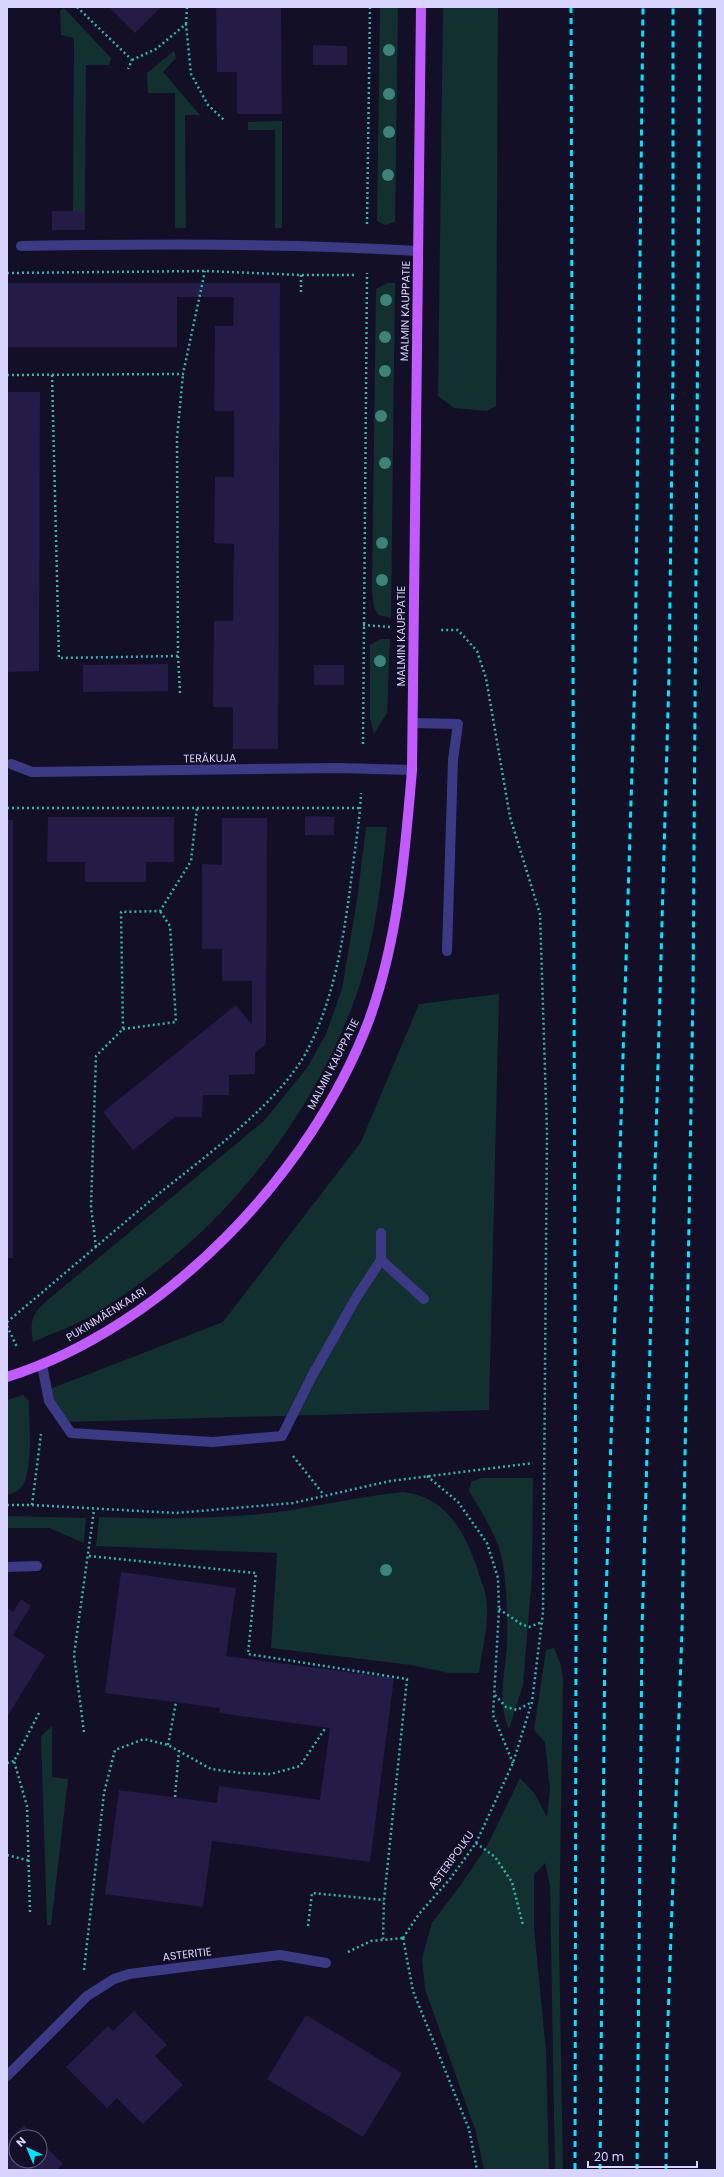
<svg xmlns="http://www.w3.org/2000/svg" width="724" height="2177" font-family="Poppins,sans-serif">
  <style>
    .green { fill: #12302f }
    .building { fill: #241b47 }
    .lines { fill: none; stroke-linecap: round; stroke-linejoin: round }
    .path { stroke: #2fb8b0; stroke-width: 2.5; stroke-dasharray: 2 3; stroke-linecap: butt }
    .minor { stroke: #3d3a85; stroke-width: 10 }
    .major { stroke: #c25bff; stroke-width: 10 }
    .rail { stroke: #00e5ff; stroke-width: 3; stroke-dasharray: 6 5; stroke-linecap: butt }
    .tree { fill: #3d827b }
    .labels { text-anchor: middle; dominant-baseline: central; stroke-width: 3; stroke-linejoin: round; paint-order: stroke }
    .street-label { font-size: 11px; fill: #d9d4ff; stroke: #130f26 }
  </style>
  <rect width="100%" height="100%" fill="#130f26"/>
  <path class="green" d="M380,7H398L395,222L385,225L377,221Z
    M443,7H498L496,406L487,411L454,408L438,396Z
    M64,8L111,58L109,65H86L85,211H73L74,38L61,35L60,11Z
    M174,51L176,58L163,72L200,115H185L186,228H175V93H148L147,73Z
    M282,121V228H275V130H248V122Z
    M387,283H395L391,618L378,615L374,607L372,591L376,289Z
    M380,639H390L387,713L374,734L370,718V645Z
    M366,827H387C381,884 375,943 356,996C309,1127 214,1241 96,1313C77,1325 53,1333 33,1342C30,1323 31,1316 44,1303L264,1121L307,1068L326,1034L342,989L357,900Z
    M499,994L489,1410L65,1422L45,1391L223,1322L361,1142L419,1004Z
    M23,1395L29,1401C29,1425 33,1462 24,1483C21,1490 14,1493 7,1495V1400Z
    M482,1478H533L532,1576L523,1685L509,1729C497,1703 505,1672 507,1645C508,1619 507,1568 498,1545C491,1526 479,1508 469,1491L471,1482Z
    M403,1492C447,1497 465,1532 478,1571C480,1579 485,1588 486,1597C490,1622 482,1649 479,1673H449L411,1665L271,1648L277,1553L96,1546L99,1517C149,1519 200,1519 250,1515C301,1511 352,1497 403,1492Z
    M7,1516L86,1518L84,1543L49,1528H7Z
    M554,1648L561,1665L563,1680L559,1941L563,2170H555L550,1885L545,1863L534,1875V1928L546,2051L549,2170H484L476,2132L425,1989L422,1958L432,1923L460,1886L487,1846L520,1778L535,1794L547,1817L550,1790L545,1742L534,1730L546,1650Z
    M52,1726V1777L68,1779L51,1925H47L41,1736Z"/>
  <path class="building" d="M109,7H161L135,33Z
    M216,7H281L282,114H237V72H217Z
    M313,45L347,46V65H313Z
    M52,211H85V230H52Z
    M7,283H280L278,749H233V707H213L214,621H233L234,544L214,543L215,477H234V411H214L215,326H233L234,297H177V347H7Z
    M7,392H40L39,671L7,672Z
    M168,664V691L83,692V665Z
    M314,665H344V685H314Z
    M305,816L334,817V835H305Z
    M48,817H174V862H146V882H85V862H47Z
    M222,818H267L266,1044L255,1053V1074L229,1075V1095H203L202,1117H175L133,1150L103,1112L236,1005L252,1025V981H222V949H202V864L222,865Z
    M7,820H13V1258H7Z
    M121,1572L236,1588L226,1656L394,1678L370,1862L212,1841L203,1907L105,1894L119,1790L217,1803L219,1786L320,1800L330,1728L219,1713L220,1708L105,1693Z
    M21,1599L31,1606L13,1635L45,1655L7,1717V1608L13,1612Z
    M134,2011L167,2045L155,2056L183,2085L143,2124L117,2098L107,2108L66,2067L108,2026L113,2031Z
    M306,2015L402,2073L363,2137L267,2079Z
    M24,2125L36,2137H16V2161H40V2141L63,2164L56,2170H7V2142Z"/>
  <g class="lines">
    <path class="path" d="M77,7L132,60L128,69
      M186,24L187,7
      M132,60L156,49L186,24L191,74L208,105L224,120
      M367,224L370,7
      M7,273L205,271L301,275H356
      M301,275V292
      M7,375L183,374L205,271
      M52,375L59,658L178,656
      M363,625L390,627
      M180,693L178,656L177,438L183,374
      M363,744L367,273
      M7,808H360
      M123,1029L176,1022L170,926L160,911
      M96,1247L91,1207L96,1056L123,1029L121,912L160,911L191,861L197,808
      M7,1322C57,1280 106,1238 156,1196C203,1158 281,1102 308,1049C336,994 344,934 352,874C355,847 360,820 361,793
      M7,1326L17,1347
      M293,1456L324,1495
      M427,1476L458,1502L487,1543L498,1578L499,1609L493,1715L513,1763
      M7,1505H32L176,1513L293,1503L390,1481L533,1463
      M32,1505L41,1434
      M89,1556L256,1573L248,1654L407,1679L384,1900L383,1939
      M499,1609L521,1624L529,1627L542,1622
      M495,1695L506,1707L517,1710L532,1702
      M84,1732L74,1655L94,1510
      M168,1745L176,1702
      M7,1763L14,1761
      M175,1797L179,1750
      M476,1843L495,1857L512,1882L523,1925
      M7,1855L30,1861
      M30,1912L27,1806L14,1761L39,1713
      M308,1926L312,1893L384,1900
      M403,1938L419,1914L450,1879L476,1843L513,1763L532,1702L543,1612L547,1133L540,914L510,817L486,678L477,651L458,630H439
      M403,1938L413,1991L469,2129L477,2170
      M348,1952L371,1941L403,1938
      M84,1970L104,1793L115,1750L144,1739L168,1745L211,1769L240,1773L271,1774L300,1766L326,1727"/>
    <path class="minor" d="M21,246C153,244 286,243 418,251
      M413,723L458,724L453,760L447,951
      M11,764L32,772L338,768L412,770
      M381,1260L424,1299
      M42,1365L49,1401L71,1433L212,1442L282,1436L312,1376L356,1298L381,1260V1233
      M7,1567L37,1566
      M7,2076L87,1996L114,1979L129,1974L280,1955L326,1963"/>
    <path class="major" d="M7,1377C164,1328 312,1173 369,1020C398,940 405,854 412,770L421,7"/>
    <path class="rail" d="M571,7L576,1631L575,2170
      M600,2170L605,1631L635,674L643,7
      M637,2170L642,1631L669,675L673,371V7
      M666,2170L667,2047L682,1630L693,991L700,7"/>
  </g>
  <g class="tree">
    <circle cx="389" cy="50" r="6"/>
    <circle cx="389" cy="94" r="6"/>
    <circle cx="389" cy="132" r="6"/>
    <circle cx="388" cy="175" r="6"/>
    <circle cx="386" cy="300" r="6"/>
    <circle cx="385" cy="337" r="6"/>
    <circle cx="385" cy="371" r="6"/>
    <circle cx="381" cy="416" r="6"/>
    <circle cx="385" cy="463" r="6"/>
    <circle cx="382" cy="543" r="6"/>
    <circle cx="382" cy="580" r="6"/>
    <circle cx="380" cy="661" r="6"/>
    <circle cx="386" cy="1570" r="6"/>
  </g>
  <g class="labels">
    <g class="street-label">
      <text transform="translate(405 311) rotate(-89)">MALMIN KAUPPATIE</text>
      <text transform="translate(401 636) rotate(-90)">MALMIN KAUPPATIE</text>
      <text transform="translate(210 758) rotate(-1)">TERÄKUJA</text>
      <text transform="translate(333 1064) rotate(-63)">MALMIN KAUPPATIE</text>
      <text transform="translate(106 1314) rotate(-32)">PUKINMÄENKAARI</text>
      <text transform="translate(451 1860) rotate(-54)">ASTERIPOLKU</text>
      <text transform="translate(187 1954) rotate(-7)">ASTERITIE</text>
    </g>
  </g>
  <rect width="724" height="2177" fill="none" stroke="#d9d4ff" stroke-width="16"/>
  <g transform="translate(28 2149) rotate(316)"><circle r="19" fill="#130f26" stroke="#625e7d"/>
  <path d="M0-3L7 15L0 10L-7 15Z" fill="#00e5ff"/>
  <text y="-6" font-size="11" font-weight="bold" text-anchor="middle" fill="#d9d4ff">N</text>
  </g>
  <path d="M588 2161v6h109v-6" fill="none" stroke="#d9d4ff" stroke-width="2"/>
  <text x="594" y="2161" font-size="12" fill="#d9d4ff" stroke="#130f26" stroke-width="3" paint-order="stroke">20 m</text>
</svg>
